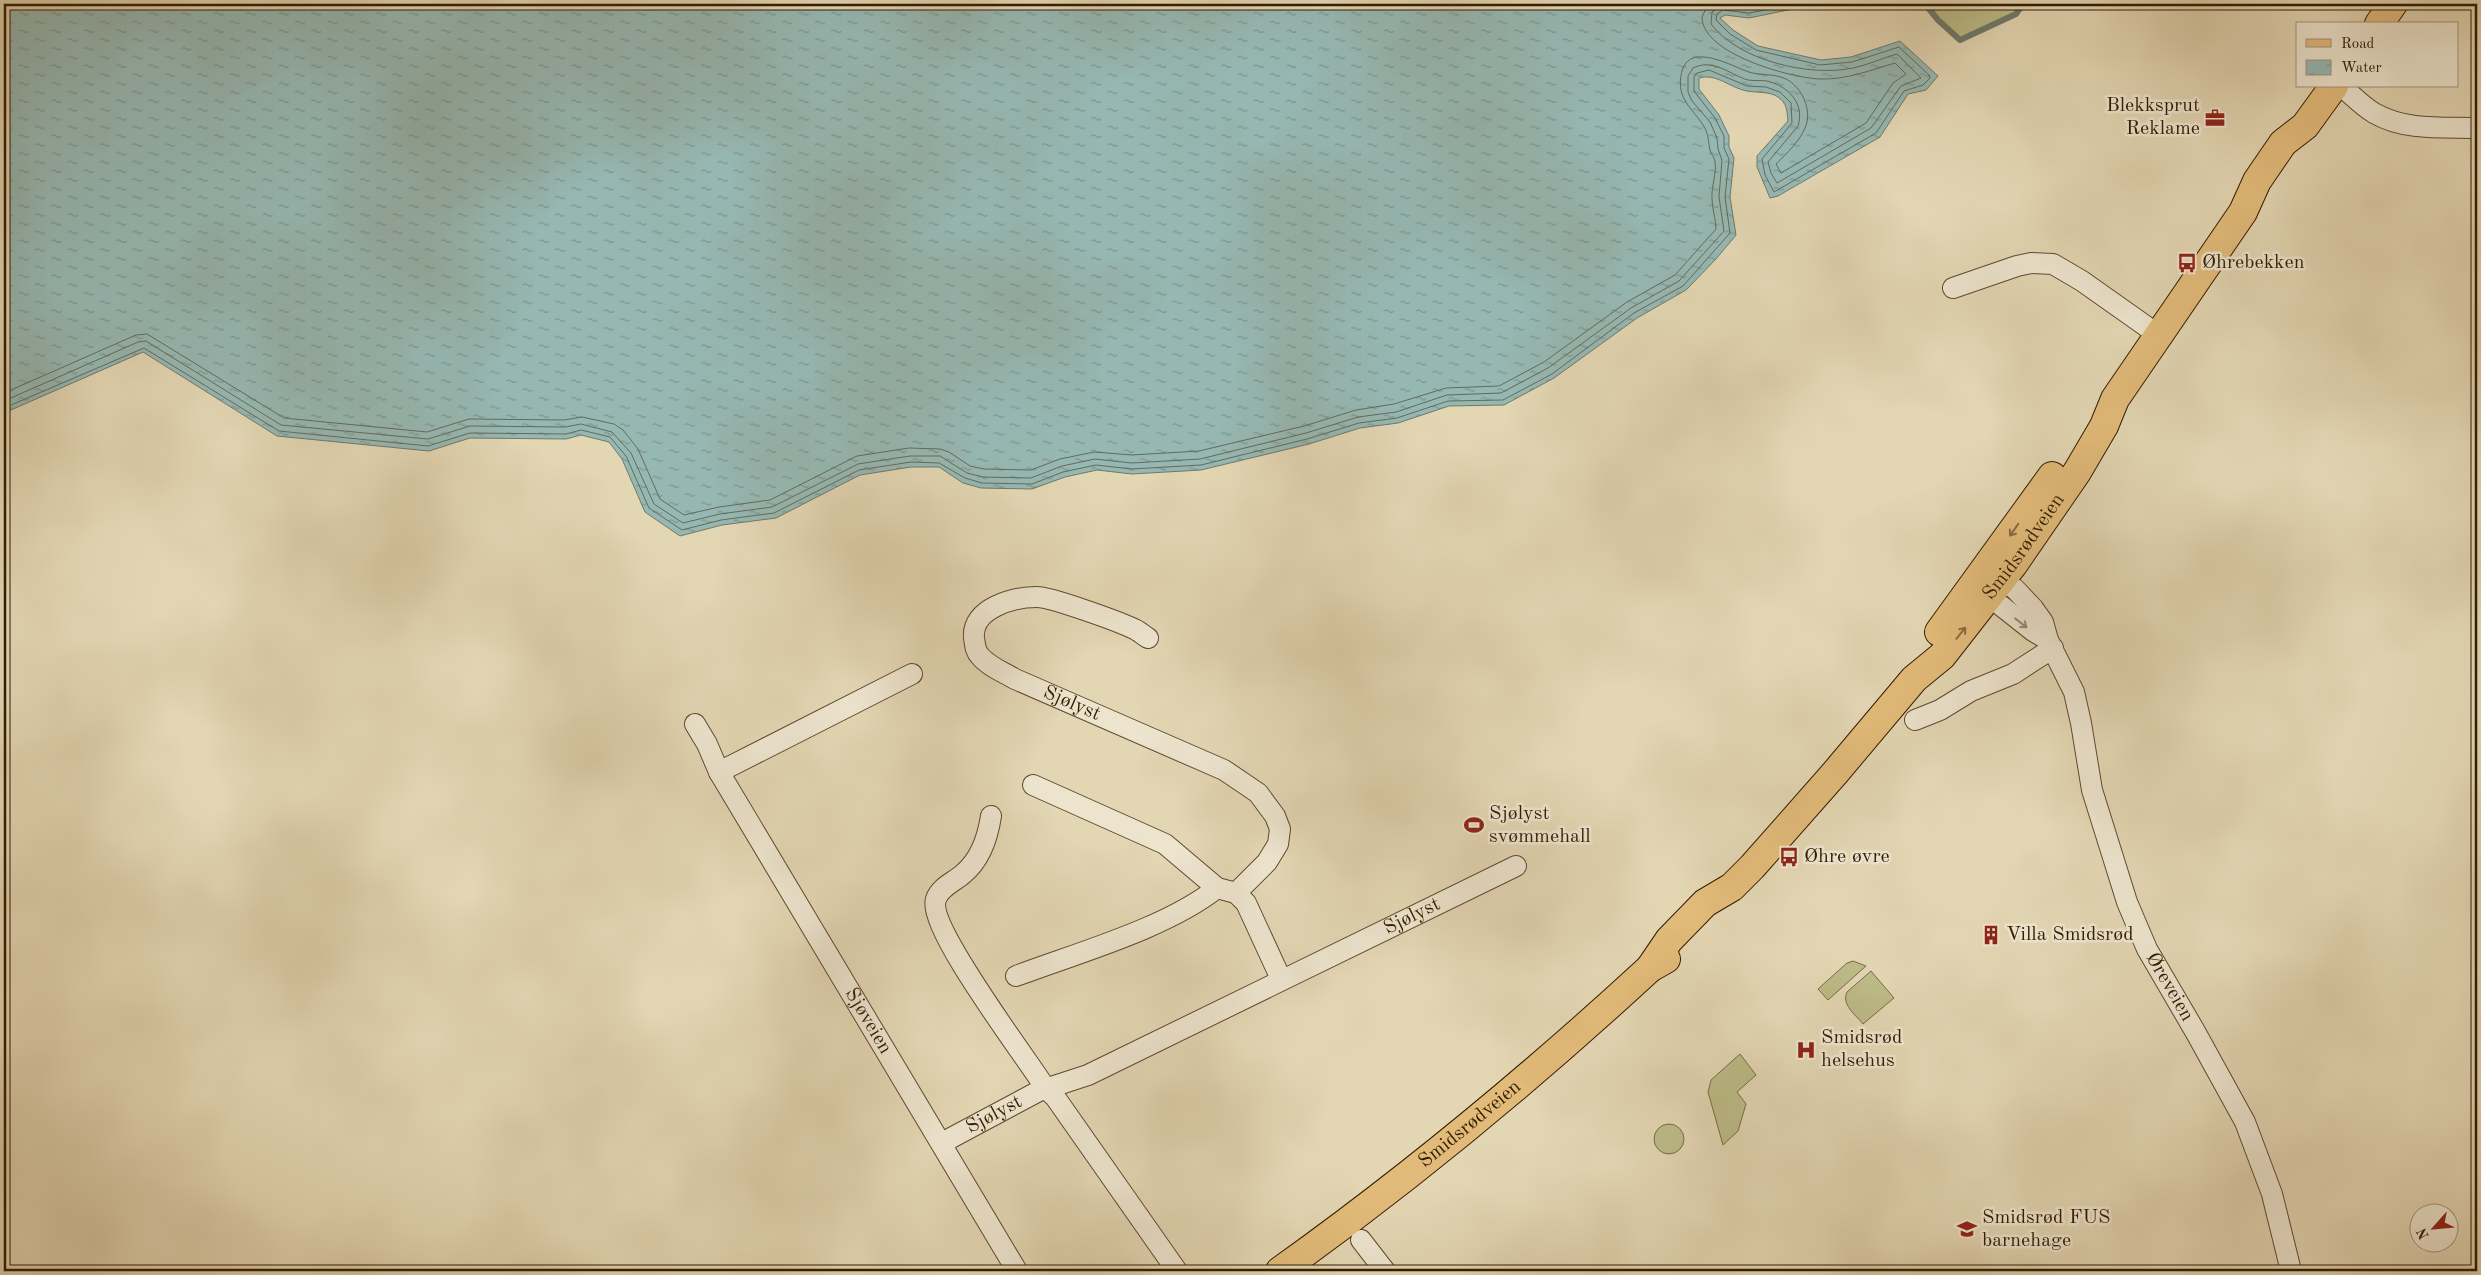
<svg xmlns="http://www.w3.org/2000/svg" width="2481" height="1275" font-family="'Old Standard TT',serif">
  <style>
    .grass { fill: #bcbb87; stroke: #766c44 }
    .water { fill: url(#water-ripples); stroke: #6e7a6c }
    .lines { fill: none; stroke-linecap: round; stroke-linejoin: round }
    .shore { stroke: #646a5a; stroke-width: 1 }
    .stream { stroke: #6e7a6c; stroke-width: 6 }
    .street-casing { stroke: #5e4a2e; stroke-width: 22 }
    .primary-casing { stroke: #311c01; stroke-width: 30 }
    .street { stroke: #ede4ce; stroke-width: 20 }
    .primary { stroke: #e2bb7a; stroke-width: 28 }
    .oneway { stroke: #8a6c3e }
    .oneway2 { stroke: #988a72 }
    .labels { text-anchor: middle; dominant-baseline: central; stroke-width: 5; stroke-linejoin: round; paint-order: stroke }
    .poi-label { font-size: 20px; fill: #311c01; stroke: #ede4ce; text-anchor: start }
    .street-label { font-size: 20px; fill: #311c01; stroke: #ede4ce }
  </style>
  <defs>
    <pattern id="water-ripples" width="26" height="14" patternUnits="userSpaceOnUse" patternTransform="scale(1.25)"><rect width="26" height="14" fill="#96b8b3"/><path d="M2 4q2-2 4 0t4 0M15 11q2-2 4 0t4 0" fill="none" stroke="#7b958f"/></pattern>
  </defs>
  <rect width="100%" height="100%" fill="#e3d6b3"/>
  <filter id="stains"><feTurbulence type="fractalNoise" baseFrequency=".004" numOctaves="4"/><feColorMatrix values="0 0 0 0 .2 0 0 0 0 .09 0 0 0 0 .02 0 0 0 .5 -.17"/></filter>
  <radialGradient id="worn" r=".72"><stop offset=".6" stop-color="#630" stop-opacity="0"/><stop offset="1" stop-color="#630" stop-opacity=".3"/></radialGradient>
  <path class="grass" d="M1925,4H2023L2016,14L1960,40L1938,20Z
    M1853,961L1866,966L1828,1000L1818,989L1847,963Z
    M1871,971L1894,998L1863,1024C1856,1015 1841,1005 1847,992Z
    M1740,1054L1756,1075L1737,1092L1746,1104L1738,1131L1723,1145L1708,1092L1711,1080Z
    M1654 1139a15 15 0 1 1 30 0a15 15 0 1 1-30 0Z"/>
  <path class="water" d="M4,4H1817L1749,18L1725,15L1720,18L1733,30L1758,46L1821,60L1851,57L1900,41L1938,76L1926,90L1908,94L1880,137L1778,196L1770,198L1757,167V156L1788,121C1787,111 1787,103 1778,97C1769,91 1757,93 1747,91C1730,88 1717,73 1699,78V89L1719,115L1729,136V147L1734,158L1730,197L1736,235L1716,259L1686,290L1637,318L1554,378L1504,405L1449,406L1398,423L1360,428L1309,444L1201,470L1132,474L1097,470L1065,477L1032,489L981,488L963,483L939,467H911L860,475L776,518L722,525L680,536L645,512L622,459L609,442L581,435L566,439L470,438L429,451L277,436L143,352L4,413Z"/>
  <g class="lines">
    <path class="shore" d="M4,393L136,335L147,334L284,418L427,432L469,419L564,420L582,417L614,424L623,430L638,449L660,499L684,515L719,507L770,500L857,456L909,448L940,449L949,452L970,466L984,469L1031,470L1060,459L1094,452L1132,455L1199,451L1304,426L1356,410L1394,404L1446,388L1499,386L1544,362L1627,302L1675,275L1716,229C1716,219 1712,209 1712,199C1711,187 1717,173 1715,161C1714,157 1711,154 1710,150C1708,141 1709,134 1703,125C1692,108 1677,99 1681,76C1686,39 1731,66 1749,72C1761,76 1773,73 1786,79C1802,87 1813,111 1805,128C1799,142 1787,153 1776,164L1781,173L1866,123L1893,83L1906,74L1895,63C1871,70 1846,80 1820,79C1791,78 1702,54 1702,17L1708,4
      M4,401L138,342L146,341L281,425L428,439L470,426L565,427L581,424L612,432L631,453L654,504L683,523L720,514L772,507L858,464L910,456H940L967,473L983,477L1031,478L1062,466L1095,459L1132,463L1200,459L1306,433L1358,417L1396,412L1447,395L1501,393L1548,368L1631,308L1679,281L1724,231L1719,197L1722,160L1718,149L1717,138L1710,122L1692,101L1688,92V76L1693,68C1714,58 1728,74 1748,80C1754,81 1761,80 1767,81C1788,86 1805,103 1798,126L1768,162L1771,173L1777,183L1871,128L1901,86L1921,78L1897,54C1882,58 1868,65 1853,68C1810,77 1739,61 1711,24L1712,12L1724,4
      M4,408L144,348L279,431L428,446L470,433L566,434L581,430L610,437L626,456L649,508L682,530L721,520L774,513L859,470L911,462L939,463L965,478L982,483L1032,484L1063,472L1096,465L1132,469L1201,465L1307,439L1359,423L1397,418L1448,401L1503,400L1552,374L1634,313L1683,286L1730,233L1725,197L1729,159L1724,148V136L1715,118L1694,91V77L1697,73L1709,70L1747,86L1766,87L1780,92L1791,103L1792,123L1762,159L1765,175L1774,192L1876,133L1904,91L1923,85L1930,78L1929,75L1899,47L1852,62L1820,65L1756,50L1730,34L1716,20L1717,14L1723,10L1749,13L1798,4"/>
    <path class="stream" d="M1925,4L1938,20L1960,40L2016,14L2023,4"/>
    <defs>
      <g id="street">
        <path d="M2341,86C2352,95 2362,106 2374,113C2405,131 2443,127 2477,128"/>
        <path d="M1953,288L2017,266L2031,263L2053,264L2082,281L2157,334"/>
        <path id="s1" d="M1990,575L2015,589L2033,608L2043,622L2048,640L2074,692L2081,723L2092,790L2127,902L2147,949L2196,1033L2245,1122L2272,1194L2291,1271"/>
        <path d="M1986,582L1990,597L2033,631L2048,640"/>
        <path id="s2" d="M1148,638C1143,635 1138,630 1132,628C1117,621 1051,597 1037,597C1014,597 971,608 974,638C975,644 975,651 980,656C988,666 1003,672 1015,679L1224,770L1258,793L1275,816L1280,829L1278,844L1267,862L1236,893L1246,903L1281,979"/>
        <path d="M1915,720L1940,710L1971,691L2013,674L2053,648"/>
        <path id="s3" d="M695,724L707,744L719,772L1017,1271"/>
        <path d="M719,772L912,674"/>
        <path d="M1033,785L1165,844L1217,888L1236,893"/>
        <path d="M991,816C988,836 980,860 963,874C954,882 940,887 936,899C926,927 1027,1058 1046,1089L1055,1097L1177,1271"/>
        <path d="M1016,976C1077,953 1167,928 1217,888"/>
        <path id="s4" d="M943,1144L951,1138L1039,1091L1088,1075L1516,866"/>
        <path d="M1361,1240L1385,1271"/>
      </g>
      <g id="primary">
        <path d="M2379,24L2393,4"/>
        <path d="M1939,632L2052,476"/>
        <path id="s5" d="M1650,968L1669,940L1705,903L1732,887L1752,867L1835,773L1914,679L1942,656L2013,565L2077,472L2104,426L2115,399L2243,212L2257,181L2283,143L2305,126L2334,86"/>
        <path id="s6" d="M1280,1271C1410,1178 1533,1076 1650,968L1666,959"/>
      </g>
    </defs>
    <use href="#street" class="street-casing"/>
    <use href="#primary" class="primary-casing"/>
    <use href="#street" class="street"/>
    <use href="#primary" class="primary"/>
  </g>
  <defs><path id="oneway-shaft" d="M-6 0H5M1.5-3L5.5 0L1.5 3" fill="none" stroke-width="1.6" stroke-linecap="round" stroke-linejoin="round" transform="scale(1.25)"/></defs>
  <g class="oneway">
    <use href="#oneway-shaft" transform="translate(2014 530) rotate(125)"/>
    <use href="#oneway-shaft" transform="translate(1961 633) rotate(-51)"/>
  </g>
  <use class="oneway2" href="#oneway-shaft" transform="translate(2021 623) rotate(38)"/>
  <defs>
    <symbol id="office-bare" viewBox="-9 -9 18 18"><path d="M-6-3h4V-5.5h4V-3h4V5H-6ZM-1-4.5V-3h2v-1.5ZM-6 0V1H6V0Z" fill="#8f2418" stroke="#ede4ce" stroke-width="2.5" paint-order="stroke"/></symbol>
    <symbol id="bus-bare" viewBox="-9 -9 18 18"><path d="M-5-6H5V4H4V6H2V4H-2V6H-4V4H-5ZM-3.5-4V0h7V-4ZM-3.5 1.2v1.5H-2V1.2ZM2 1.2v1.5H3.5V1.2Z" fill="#8f2418" stroke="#ede4ce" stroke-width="2.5" paint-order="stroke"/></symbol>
    <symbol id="stadium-bare" viewBox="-9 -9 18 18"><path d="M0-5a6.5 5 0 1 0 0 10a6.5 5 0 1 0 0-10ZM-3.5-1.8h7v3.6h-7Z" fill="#8f2418" stroke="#ede4ce" stroke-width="2.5" paint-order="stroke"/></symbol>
    <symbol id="building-bare" viewBox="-9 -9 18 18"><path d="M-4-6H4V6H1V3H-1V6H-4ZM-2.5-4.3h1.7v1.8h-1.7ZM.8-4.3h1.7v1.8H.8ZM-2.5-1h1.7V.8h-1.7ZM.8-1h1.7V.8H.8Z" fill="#8f2418" stroke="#ede4ce" stroke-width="2.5" paint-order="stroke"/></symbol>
    <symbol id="hospital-bare" viewBox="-9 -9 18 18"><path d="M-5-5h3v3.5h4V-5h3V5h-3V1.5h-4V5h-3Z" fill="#8f2418" stroke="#ede4ce" stroke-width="2.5" paint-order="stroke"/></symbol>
    <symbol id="school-bare" viewBox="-9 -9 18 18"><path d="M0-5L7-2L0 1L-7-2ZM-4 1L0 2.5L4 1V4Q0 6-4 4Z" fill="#8f2418" stroke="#ede4ce" stroke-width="2.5" paint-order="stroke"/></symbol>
  </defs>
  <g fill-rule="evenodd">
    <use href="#office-bare" x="2201" y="104" width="28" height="28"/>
    <use href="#bus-bare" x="2173" y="249" width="28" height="28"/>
    <use href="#stadium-bare" x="1460" y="811" width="28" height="28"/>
    <use href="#bus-bare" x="1775" y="843" width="28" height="28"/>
    <use href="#building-bare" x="1977" y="921" width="28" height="28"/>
    <use href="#hospital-bare" x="1792" y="1036" width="28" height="28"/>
    <use href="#school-bare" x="1953" y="1215" width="28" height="28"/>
  </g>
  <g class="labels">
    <g class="poi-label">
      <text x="2200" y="106" text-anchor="end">Blekksprut<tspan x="2200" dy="23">Reklame</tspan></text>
      <text x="2202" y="263">Øhrebekken</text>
      <text x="1489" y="814">Sjølyst<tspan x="1489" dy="23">svømmehall</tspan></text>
      <text x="1804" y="857">Øhre øvre</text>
      <text x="2006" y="935">Villa Smidsrød</text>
      <text x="1821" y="1038">Smidsrød<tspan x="1821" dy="23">helsehus</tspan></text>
      <text x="1982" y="1218">Smidsrød FUS<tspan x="1982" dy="23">barnehage</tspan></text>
    </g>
    <g class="street-label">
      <text stroke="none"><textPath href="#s5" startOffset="566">Smidsrødveien</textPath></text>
      <text stroke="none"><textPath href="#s2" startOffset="326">Sjølyst</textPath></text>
      <text stroke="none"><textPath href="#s4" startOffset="522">Sjølyst</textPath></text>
      <text stroke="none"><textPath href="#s1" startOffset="461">Øreveien</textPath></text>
      <text stroke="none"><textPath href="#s3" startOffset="344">Sjøveien</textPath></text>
      <text stroke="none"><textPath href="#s4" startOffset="59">Sjølyst</textPath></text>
      <text stroke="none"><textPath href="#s6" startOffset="240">Smidsrødveien</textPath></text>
    </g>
  </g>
  <rect width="2481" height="1275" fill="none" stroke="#e3d6b3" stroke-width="20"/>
  <rect x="5" y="5" width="2471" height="1265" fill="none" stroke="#311c01" stroke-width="2.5"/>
  <rect x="10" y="10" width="2461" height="1255" fill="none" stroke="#311c01"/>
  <rect x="2296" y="22" width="162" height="65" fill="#ede4ce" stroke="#a2947c"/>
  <rect x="2306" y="39" width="25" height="8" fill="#e2bb7a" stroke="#a2947c"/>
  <text x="2341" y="48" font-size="15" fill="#311c01">Road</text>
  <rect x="2306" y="60" width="25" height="15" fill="url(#water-ripples)" stroke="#a2947c"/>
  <text x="2341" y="72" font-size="15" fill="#311c01">Water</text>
  <g transform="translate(2434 1228) rotate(243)"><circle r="24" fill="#ede4ce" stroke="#a2947c"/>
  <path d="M0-4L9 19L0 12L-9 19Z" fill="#8f2418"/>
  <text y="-8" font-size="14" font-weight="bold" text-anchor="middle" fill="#311c01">N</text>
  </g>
  <rect width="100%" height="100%" filter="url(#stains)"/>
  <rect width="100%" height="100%" fill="url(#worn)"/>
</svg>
